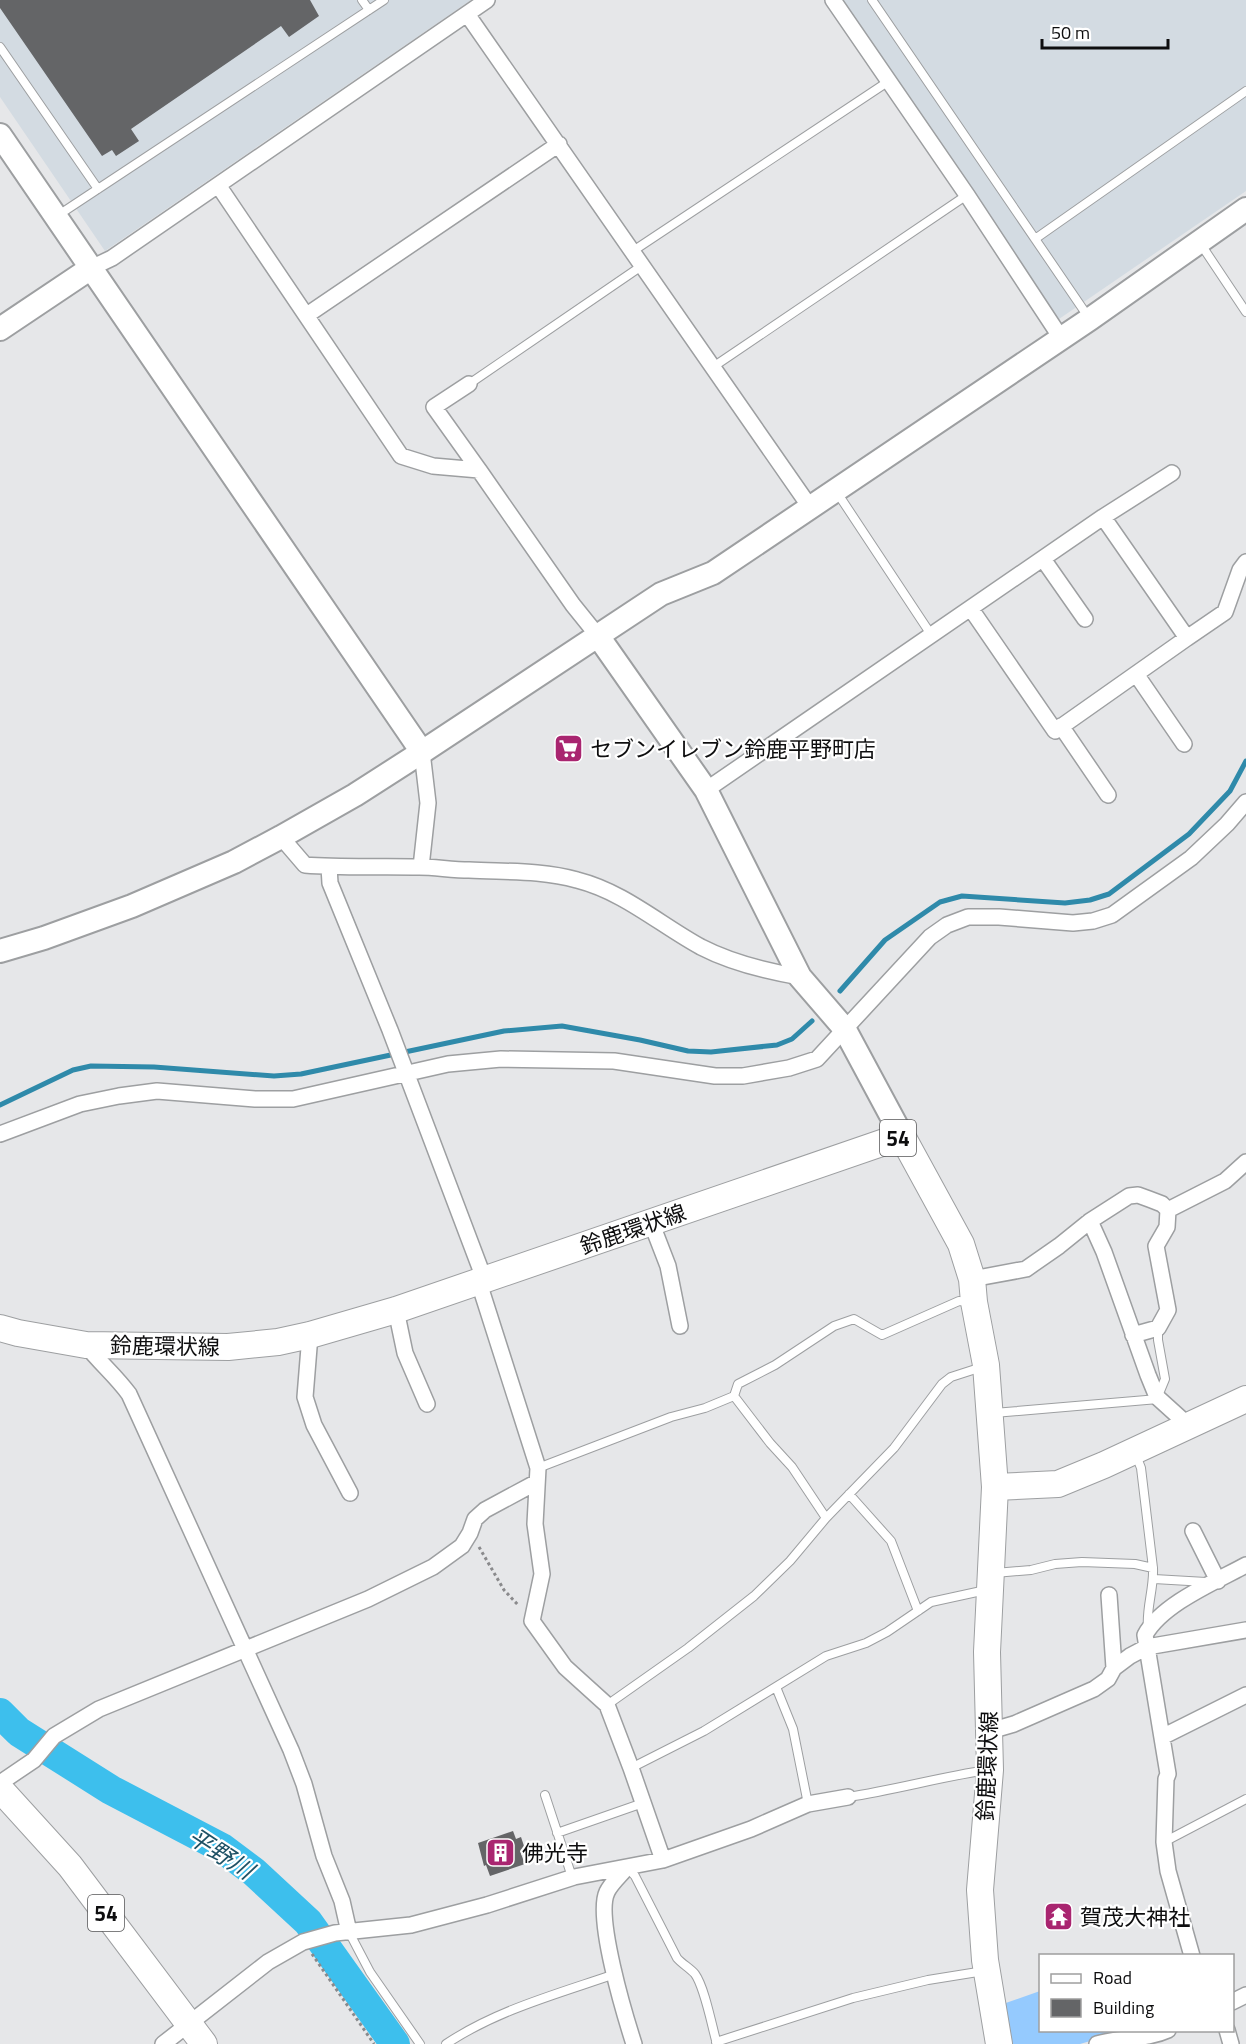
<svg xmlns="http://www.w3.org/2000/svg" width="1246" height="2044" font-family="'Titillium Web','Noto Sans JP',sans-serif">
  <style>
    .built { fill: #d3dbe2 }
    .green { fill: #95cafe }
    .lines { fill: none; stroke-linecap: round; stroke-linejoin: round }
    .stream { stroke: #2f8aaa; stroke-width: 5 }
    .river { stroke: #3dbfed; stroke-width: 30 }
    .building { fill: #646567 }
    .lane-casing { stroke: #9d9fa1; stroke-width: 10 }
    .street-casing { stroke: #9d9fa1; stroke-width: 18 }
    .secondary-casing { stroke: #9d9fa1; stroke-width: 26 }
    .primary-casing { stroke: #9d9fa1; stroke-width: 28 }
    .path { stroke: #8a8a8c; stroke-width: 3; stroke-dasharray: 3 3; stroke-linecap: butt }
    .lane { stroke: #fff; stroke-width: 8 }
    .street { stroke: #fff; stroke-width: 15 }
    .secondary { stroke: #fff; stroke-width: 22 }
    .primary { stroke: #fff; stroke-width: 26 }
    .labels { text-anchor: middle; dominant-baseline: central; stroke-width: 4.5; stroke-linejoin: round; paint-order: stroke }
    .shield { fill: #fff; stroke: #565657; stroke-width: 1.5 }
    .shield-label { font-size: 21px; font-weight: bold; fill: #0e0e0f }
    .poi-label { font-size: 22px; fill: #0e0e0f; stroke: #fff; text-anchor: start }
    .street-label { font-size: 22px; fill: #0e0e0f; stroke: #fff }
    .water-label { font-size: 24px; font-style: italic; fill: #1f5266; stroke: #fff }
  </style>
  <rect width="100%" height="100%" fill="#e6e7e9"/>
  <path class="built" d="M0,0H471L105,251L0,97Z
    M841,0H1246V191L1059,319Z"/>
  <path class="green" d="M1040,1991V2030L1156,2031L1104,2037L1080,2044H1007L1000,2005Z"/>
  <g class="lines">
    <path class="stream" d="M840,991L885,940L940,902L962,896L1065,903L1090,900L1109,894L1189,834L1230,791L1246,761
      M0,1105L73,1070L91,1066L154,1067L274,1076L301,1074L504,1031L562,1026L640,1040L688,1051L711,1052L777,1045L792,1039L812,1021"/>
    <path class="river" d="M0,1713L19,1732L38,1744L111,1790L222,1848L254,1872L308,1922L395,2044"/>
  </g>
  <path class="building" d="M0,0H310L319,16L289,37L281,26L131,129L139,141L116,156L112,150L102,156L0,8Z
    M513,1831L516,1839L521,1837L526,1852L521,1854L525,1864L490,1876L486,1865L484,1866L478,1843Z"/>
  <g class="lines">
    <defs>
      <path id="lane" d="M362,0L369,10
        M872,0L1089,318
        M0,47L98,189
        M57,216L384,0
        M1035,239L1246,91
        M1200,243L1246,312
        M633,251L889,81
        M713,367L967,195
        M469,384L643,265
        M842,500L932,636
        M734,1396L738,1384L775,1365L834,1326L854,1319L882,1335L959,1301L971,1302
        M734,1396L770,1443L792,1467L826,1518
        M1158,1396L1165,1379L1158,1340V1328
        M994,1413L1158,1399
        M1136,1455L1141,1468L1153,1568C1154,1589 1146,1608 1148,1628
        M538,1468L671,1417L705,1408L734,1396
        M849,1494L891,1541L918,1611
        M995,1573L1031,1570L1055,1564L1082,1562L1135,1564L1153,1568
        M1154,1579L1206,1582
        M776,1687L793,1729L808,1804
        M607,1705L688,1648L754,1596L790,1561L826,1518L894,1448L942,1384L951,1377L982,1367
        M631,1768L704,1731L826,1656L866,1643L887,1632L931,1602L986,1590
        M545,1795L572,1877
        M848,1797C895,1790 940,1777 987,1770
        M557,1833L643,1803
        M1164,1842L1246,1799
        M627,1867L635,1876L677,1958C682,1964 690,1968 695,1974C705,1988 712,2027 717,2044
        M349,1932L370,1972L420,2044
        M716,2042L853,1998L928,1980L984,1971
        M446,2044C497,2010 557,1994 615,1974"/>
      <path id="street" d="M833,0L967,195L1061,338
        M467,14L810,507
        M218,185L401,456L433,466L479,470L573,605L598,636
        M91,268L112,258L487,0
        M307,315L559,144
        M469,384L434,407L479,470
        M1103,517L1172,473
        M1043,559L1085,619
        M971,609L1055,731L1187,638
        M1136,674L1184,744
        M1061,726L1108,795
        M706,790L1103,517L1187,638L1225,612L1240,570L1246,562
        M281,837L305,865C343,868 381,866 419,867C435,867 452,870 469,870C505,872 542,870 577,880C624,892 659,924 701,947C732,963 765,971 800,977
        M329,867L330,883L390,1030L485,1281
        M421,867L428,803L422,752
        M0,1134L80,1104L119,1096L157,1091L255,1099H293L448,1064L501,1059L614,1061L715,1076H743L789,1068L817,1059L930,937L947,925L968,917H999L1073,923L1093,921L1112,915L1191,858L1227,824L1246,802
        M1090,1221L1104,1252L1148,1375L1157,1397L1188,1425
        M651,1222L668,1266L680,1326
        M972,1279L1026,1269L1059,1246L1090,1221L1129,1196L1138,1195L1149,1199L1162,1204L1168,1210L1225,1181L1246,1162
        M479,1283L538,1468L535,1524L542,1574L532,1621L565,1667L607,1705L631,1768L663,1860
        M396,1310L405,1353L427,1404
        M310,1335L305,1397L314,1425L350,1493
        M1133,1335L1158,1328L1168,1310L1156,1246L1167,1227L1168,1210
        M86,1345C99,1362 116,1376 129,1394L291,1750L304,1784L324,1856L342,1901L349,1932
        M1193,1531L1218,1581
        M1109,1595L1114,1668
        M990,1731L1014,1724L1094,1689L1108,1679L1114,1668L1130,1656L1147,1647L1145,1635C1162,1604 1215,1582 1246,1565
        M1162,1737L1246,1695
        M0,1783L34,1760L54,1736L99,1709L368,1599L433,1567L462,1546L470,1533L475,1519L485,1510L537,1482
        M627,1867C621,1875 611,1883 607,1892C595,1917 625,2016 634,2044
        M1192,1956L1168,1871L1164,1842L1166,1779L1168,1774L1147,1647L1246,1630
        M1232,2002L1246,1995
        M1227,2030L1231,2044
        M163,2044L268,1962L303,1942L335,1933L411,1925L487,1905L574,1877L663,1860L751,1829L808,1804L848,1797
        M1097,2044C1121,2037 1146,2040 1168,2030"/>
      <path id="secondary" d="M0,135L422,752
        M0,329L91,268
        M598,636L706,790L800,977L844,1028L902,1136
        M0,951L44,938L132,906L234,862L281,837L355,795L422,752L661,594L713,573L1090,319L1246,209"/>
      <path id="primary" d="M0,1328L18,1333L86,1345L228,1347L278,1342L310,1335L396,1310L902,1136L961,1244L972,1279L974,1302L986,1365L995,1487L987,1652L990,1770L980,1890L985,1960L999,2044
        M995,1487L1058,1484L1104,1465L1246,1399
        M0,1789L70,1866L204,2044"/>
    </defs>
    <use href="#lane" class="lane-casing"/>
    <use href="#street" class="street-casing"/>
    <use href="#secondary" class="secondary-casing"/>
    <use href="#primary" class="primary-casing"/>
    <path class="path" d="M479,1547L504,1590L519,1606
      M312,1954L374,2044"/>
    <use href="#lane" class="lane"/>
    <use href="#street" class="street"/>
    <use href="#secondary" class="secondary"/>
    <use href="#primary" class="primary"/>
  </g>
  <defs>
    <symbol id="supermarket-square" viewBox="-11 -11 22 22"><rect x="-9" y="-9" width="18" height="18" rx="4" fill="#a92570" stroke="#fff"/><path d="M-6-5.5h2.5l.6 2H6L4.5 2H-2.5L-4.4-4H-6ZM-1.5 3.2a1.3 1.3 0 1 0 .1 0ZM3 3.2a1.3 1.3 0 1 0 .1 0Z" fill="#fff"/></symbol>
    <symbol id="building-square" viewBox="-11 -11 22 22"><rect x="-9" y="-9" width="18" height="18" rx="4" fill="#a92570" stroke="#fff"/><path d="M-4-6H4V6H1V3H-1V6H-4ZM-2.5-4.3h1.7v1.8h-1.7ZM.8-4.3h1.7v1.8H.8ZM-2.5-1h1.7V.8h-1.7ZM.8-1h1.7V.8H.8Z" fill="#fff"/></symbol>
    <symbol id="temple-square" viewBox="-11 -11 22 22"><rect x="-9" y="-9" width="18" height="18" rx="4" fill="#a92570" stroke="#fff"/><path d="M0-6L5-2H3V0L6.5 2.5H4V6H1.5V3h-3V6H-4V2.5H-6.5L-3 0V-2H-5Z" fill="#fff"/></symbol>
  </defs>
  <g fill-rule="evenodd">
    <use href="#supermarket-square" x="552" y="732" width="33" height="33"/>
    <use href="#building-square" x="484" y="1836" width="33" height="33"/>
    <use href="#temple-square" x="1042" y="1900" width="33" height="33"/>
  </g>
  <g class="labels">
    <g class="shield">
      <rect x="880" y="1120" width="36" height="36" rx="4.5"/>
      <rect x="88" y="1895" width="36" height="36" rx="4.5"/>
    </g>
    <g class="shield-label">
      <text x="898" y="1138">54</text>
      <text x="106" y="1913">54</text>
    </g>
    <g class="poi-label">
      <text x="590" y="749">セブンイレブン鈴鹿平野町店</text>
      <text x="522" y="1853">佛光寺</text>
      <text x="1080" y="1917">賀茂大神社</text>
    </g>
    <g class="street-label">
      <text transform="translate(633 1229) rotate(-19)">鈴鹿環状線</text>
      <text transform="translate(165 1346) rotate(1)">鈴鹿環状線</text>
      <text transform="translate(987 1766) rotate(-88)">鈴鹿環状線</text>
    </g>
    <g class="water-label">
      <text transform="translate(221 1853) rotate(33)">平野川</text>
    </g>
  </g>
  <rect x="1039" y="1954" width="195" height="78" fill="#ffffff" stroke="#9f9f9f" stroke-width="1.5"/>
  <rect x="1051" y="1974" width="30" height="9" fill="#ffffff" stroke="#9f9f9f" stroke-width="1.5"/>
  <text x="1093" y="1984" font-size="18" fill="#0e0e0f">Road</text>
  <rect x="1051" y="1999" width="30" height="18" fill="#646567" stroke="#9f9f9f" stroke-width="1.5"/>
  <text x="1093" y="2014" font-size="18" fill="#0e0e0f">Building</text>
  <path d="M1042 39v9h126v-9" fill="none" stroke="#0e0e0f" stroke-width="3"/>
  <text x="1051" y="39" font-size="18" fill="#0e0e0f" stroke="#ffffff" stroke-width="4.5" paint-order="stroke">50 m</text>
</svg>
